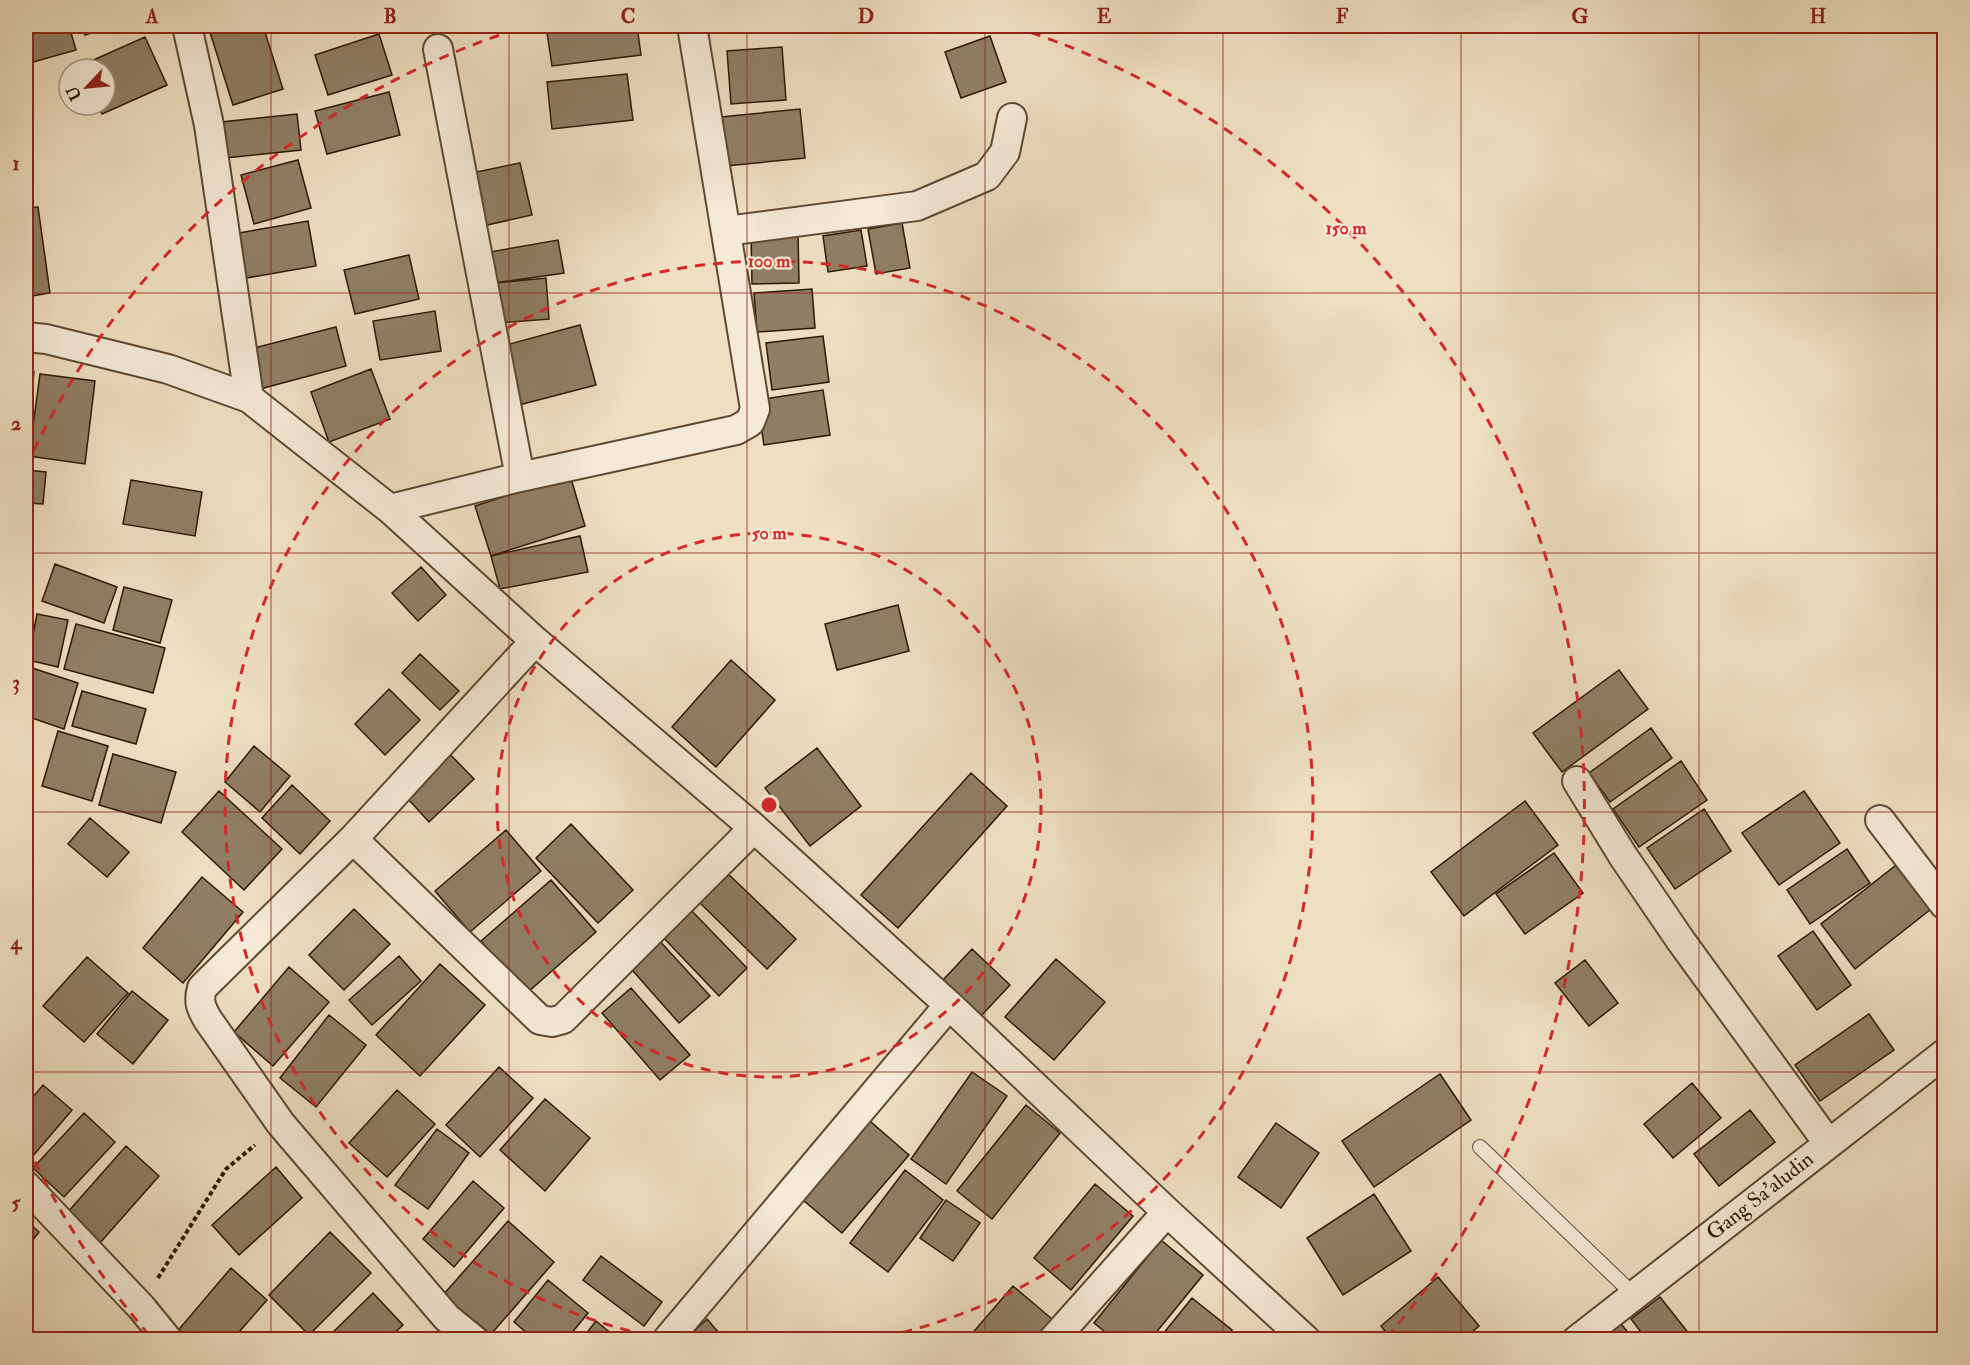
<svg xmlns="http://www.w3.org/2000/svg" width="1970" height="1365" font-family="'IM FELL Double Pica',serif">
  <style>
    .building { fill: #907f65; stroke: #2b1802; stroke-width: 1.5 }
    .lines { fill: none; stroke-linecap: round; stroke-linejoin: round }
    .service-casing { stroke: #5c4a32; stroke-width: 16 }
    .minor-casing { stroke: #5c4a32; stroke-width: 32 }
    .path { stroke: #2b1802; stroke-width: 4; stroke-dasharray: 4.5 3; stroke-linecap: butt }
    .service { stroke: #f4ead7; stroke-width: 14 }
    .minor { stroke: #f4ead7; stroke-width: 28 }
    .grid { fill: none; stroke: #8f2418; stroke-width: 1.5; stroke-opacity: 0.55 }
    .ring { fill: none; stroke: #d62828; stroke-width: 3; stroke-dasharray: 10 8 }
    .labels { text-anchor: middle; dominant-baseline: central; stroke-width: 4.5; stroke-linejoin: round; paint-order: stroke }
    .street-label { font-size: 21px; fill: #2b1802; stroke: #f4ead7 }
    .centre { fill: #d62828; stroke: #f4ead7; stroke-width: 3 }
    .ring-label { font-size: 18px; text-anchor: middle; font-weight: bold; fill: #d62828; stroke: #f4ead7; stroke-width: 4.5; stroke-linejoin: round; paint-order: stroke }
    .neatline { fill: none; stroke: #8f2418; stroke-width: 2 }
    .grid-label { font-size: 20px; text-anchor: middle; font-weight: bold; fill: #8f2418 }
  </style>
  <rect width="100%" height="100%" fill="#eedfc1"/>
  <filter id="stains"><feTurbulence type="fractalNoise" baseFrequency=".00333" numOctaves="4"/><feColorMatrix values="0 0 0 0 .2 0 0 0 0 .09 0 0 0 0 .02 0 0 0 .5 -.17"/></filter>
  <radialGradient id="worn" r=".72"><stop offset=".6" stop-color="#630" stop-opacity="0"/><stop offset="1" stop-color="#630" stop-opacity=".3"/></radialGradient>
  <path class="building" d="M26,26H69L76,50L26,64Z
    M82,26H112L85,35Z
    M208,26H263L283,89L233,105Z
    M546,26H637L641,55L552,66Z
    M379,34L392,75L328,95L315,55Z
    M990,36L1006,82L961,98L945,52Z
    M145,37L167,85L102,114L98,105H105V69H81L80,66Z
    M782,47L786,100L731,104L727,51Z
    M627,74L633,120L552,129L547,82Z
    M389,92L400,135L327,154L315,111Z
    M800,109L805,158L726,166L721,117Z
    M297,114L301,150L216,159L212,123Z
    M298,160L311,208L254,224L241,175Z
    M520,163L532,215L478,227L467,174Z
    M38,207L50,293L26,297V208Z
    M308,221L316,266L235,280L227,235Z
    M902,223L910,268L876,274L868,229Z
    M861,230L867,266L828,272L823,236Z
    M798,232L799,283L752,284L751,233Z
    M558,240L564,273L494,283L490,252Z
    M409,255L419,299L355,314L344,270Z
    M546,278L549,319L498,323L494,283Z
    M812,289L815,328L757,332L754,293Z
    M435,311L441,351L380,360L373,321Z
    M580,325L596,385L515,406L499,347Z
    M336,327L346,366L260,389L250,349Z
    M823,336L829,382L772,390L766,343Z
    M371,369L390,419L329,442L311,392Z
    M26,371L34,372L26,449Z
    M40,374L95,381L85,464L29,456Z
    M823,390L830,435L764,445L757,400Z
    M26,470L46,472L43,504L26,503Z
    M570,475L585,526L491,556L475,506Z
    M131,480L202,492L195,536L123,524Z
    M580,536L588,572L500,589L491,556Z
    M55,564L117,587L104,623L42,601Z
    M421,567L446,595L418,621L392,593Z
    M124,587L172,600L160,643L113,630Z
    M898,605L909,651L837,670L825,624Z
    M37,614L68,620L58,667L28,660Z
    M76,624L165,648L153,693L64,669Z
    M420,654L459,691L440,710L402,673Z
    M731,660L775,700L716,767L672,727Z
    M26,666L78,683L64,729L26,716Z
    M1619,670L1648,709L1562,772L1533,733Z
    M389,689L420,720L385,755L355,724Z
    M82,691L146,709L136,744L72,726Z
    M1651,728L1672,758L1610,802L1589,773Z
    M58,731L108,746L92,801L42,786Z
    M254,746L290,776L260,812L225,782Z
    M443,747L474,779L429,822L399,789Z
    M817,748L861,806L810,846L765,788Z
    M113,754L176,772L161,823L99,805Z
    M1681,761L1707,800L1639,847L1613,809Z
    M971,773L1007,806L898,928L861,895Z
    M292,785L330,821L300,854L262,818Z
    M219,791L282,849L244,890L182,832Z
    M1804,791L1840,843L1779,885L1742,833Z
    M1525,801L1558,845L1464,916L1431,872Z
    M1704,809L1731,851L1675,889L1647,848Z
    M90,818L129,852L107,877L68,844Z
    M571,824L633,890L598,923L536,858Z
    M506,830L541,871L470,932L435,891Z
    M1847,849L1870,883L1810,924L1787,890Z
    M1554,853L1583,893L1525,934L1496,894Z
    M1900,862L1935,906L1855,969L1821,924Z
    M722,868L796,939L767,969L694,897Z
    M202,877L243,912L183,983L143,948Z
    M551,880L596,932L527,993L481,941Z
    M689,908L747,968L719,996L661,935Z
    M354,909L390,944L344,990L309,955Z
    M1813,931L1851,985L1817,1010L1778,956Z
    M656,937L710,996L679,1023L626,963Z
    M972,949L1010,985L981,1016L943,980Z
    M399,956L421,981L372,1025L349,1000Z
    M87,957L128,993L84,1042L43,1006Z
    M1056,959L1105,1002L1054,1060L1005,1017Z
    M1585,960L1618,1003L1589,1026L1555,983Z
    M440,964L485,1005L420,1076L376,1035Z
    M289,967L329,1002L273,1066L234,1032Z
    M631,988L690,1055L660,1080L602,1013Z
    M132,991L168,1020L133,1064L97,1034Z
    M1869,1014L1894,1050L1820,1101L1795,1065Z
    M329,1015L366,1045L316,1107L280,1078Z
    M499,1067L533,1098L480,1157L446,1125Z
    M972,1072L1007,1096L946,1184L911,1159Z
    M1440,1074L1471,1120L1374,1187L1342,1141Z
    M1692,1083L1721,1118L1673,1158L1644,1124Z
    M43,1085L72,1110L26,1164V1105Z
    M397,1090L435,1124L387,1177L349,1143Z
    M545,1099L590,1138L545,1191L500,1150Z
    M1026,1105L1060,1133L992,1219L957,1191Z
    M1750,1110L1775,1142L1719,1186L1694,1154Z
    M84,1113L115,1142L64,1197L33,1168Z
    M864,1116L909,1155L842,1233L797,1195Z
    M1276,1123L1319,1153L1281,1208L1238,1177Z
    M437,1129L469,1153L428,1209L395,1185Z
    M126,1146L159,1176L100,1243L67,1213Z
    M276,1167L302,1198L239,1255L212,1225Z
    M905,1170L943,1200L888,1272L850,1243Z
    M473,1181L504,1208L454,1267L423,1239Z
    M1095,1184L1133,1216L1071,1290L1034,1258Z
    M1374,1194L1411,1251L1343,1295L1307,1238Z
    M946,1200L980,1223L953,1261L920,1238Z
    M26,1220L39,1232L26,1249Z
    M508,1221L554,1262L486,1340L437,1302Z
    M330,1232L371,1273L309,1335L269,1295Z
    M1161,1240L1203,1275L1150,1340H1115L1094,1323Z
    M601,1256L662,1302L644,1326L583,1280Z
    M231,1268L267,1300L232,1340H170Z
    M1438,1277L1479,1326L1463,1340H1392L1381,1326Z
    M548,1280L588,1313L566,1340H535L514,1322Z
    M1013,1286L1052,1319L1035,1340H975L970,1336Z
    M373,1293L403,1325L387,1340H325Z
    M1660,1297L1694,1340H1647L1631,1319Z
    M1192,1298L1232,1330L1225,1340H1158Z
    M1614,1315L1634,1340H1583Z
    M707,1319L725,1340H685Z
    M596,1321L618,1339V1340H581Z"/>
  <g class="lines">
    <defs>
      <path id="service" d="M1480,1147L1634,1295"/>
      <path id="minor" d="M187,26L209,125L249,398
        M438,49L520,477
        M726,231L917,206L987,176L1005,152L1012,118
        M26,337L46,339L168,369L249,398L390,509L535,641L754,828L949,1005L1167,1212L1306,1340
        M390,509L520,477L736,430L750,422L755,409L692,26
        M1577,781L1623,856L1681,941L1828,1143
        M1880,820L1944,904
        M353,839L540,1020L552,1022L563,1019L754,828
        M26,1186L141,1307L168,1340
        M474,1340L447,1318L281,1124L208,1020C201,1008 198,1002 202,988L353,839L535,641
        M667,1340L949,1005
        M1053,1340L1167,1212
        M1577,1340L1944,1054"/>
    </defs>
    <use href="#service" class="service-casing"/>
    <use href="#minor" class="minor-casing"/>
    <path class="path" d="M158,1278L226,1169L255,1145"/>
    <use href="#service" class="service"/>
    <use href="#minor" class="minor"/>
  </g>
  <path class="grid" d="M271,26V1340M509,26V1340M747,26V1340M985,26V1340M1223,26V1340M1461,26V1340M1699,26V1340M26,293H1944M26,553H1944M26,812H1944M26,1072H1944"/>
  <g class="ring">
    <circle cx="769" cy="805" r="272"/>
    <path d="M665 1339A544 544 0 1 1 873 1339"/>
    <path d="M149 1335A816 816 0 0 1 26 1143M26 467A816 816 0 0 1 524 27M1014 27A816 816 0 0 1 1389 1335"/>
  </g>
  <g class="labels">
    <g class="street-label">
      <text transform="translate(1760 1196) rotate(-38)">Gang Sa'aludin</text>
    </g>
  </g>
  <circle cx="769" cy="805" r="9" class="centre"/>
  <g class="ring-label">
    <text x="1346" y="234">150 m</text>
    <text x="769" y="267">100 m</text>
    <text x="769" y="539">50 m</text>
  </g>
  <rect width="1970" height="1365" fill="none" stroke="#eedfc1" stroke-width="66"/>
  <g transform="translate(87 87) rotate(244)"><circle r="28" fill="#f4ead7" stroke="#a49682" stroke-width="1.5"/>
  <path d="M0-4.5L10 22L0 15L-10 22Z" fill="#8f2418"/>
  <text y="-9" font-size="16" font-weight="bold" text-anchor="middle" fill="#2b1802">U</text>
  </g>
  <rect x="33" y="33" width="1904" height="1299" class="neatline"/>
  <g class="grid-label">
    <text x="152" y="23">A</text>
    <text x="390" y="23">B</text>
    <text x="628" y="23">C</text>
    <text x="866" y="23">D</text>
    <text x="1104" y="23">E</text>
    <text x="1342" y="23">F</text>
    <text x="1580" y="23">G</text>
    <text x="1818" y="23">H</text>
    <text x="16" y="170">1</text>
    <text x="16" y="430">2</text>
    <text x="16" y="689">3</text>
    <text x="16" y="949">4</text>
    <text x="16" y="1209">5</text>
  </g>
  <rect width="100%" height="100%" filter="url(#stains)"/>
  <rect width="100%" height="100%" fill="url(#worn)"/>
</svg>
